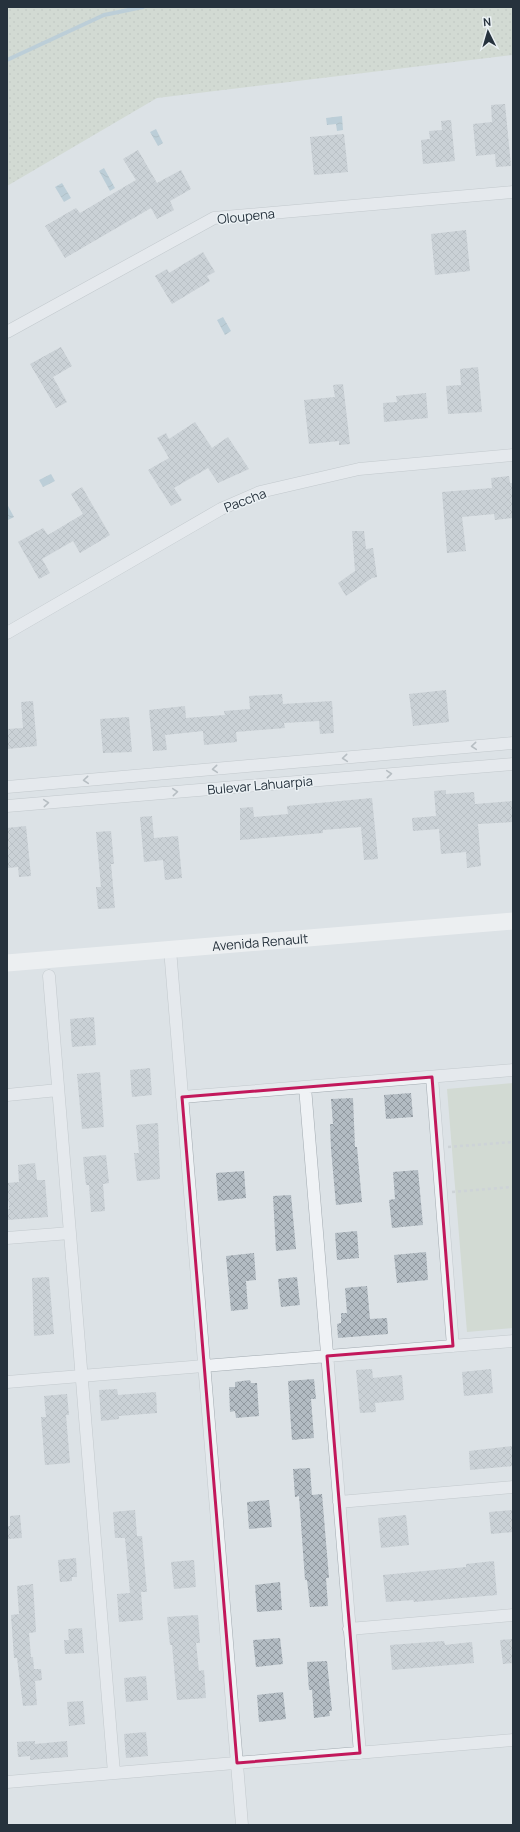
<svg xmlns="http://www.w3.org/2000/svg" width="520" height="1832" font-family="Manrope,sans-serif">
  <style>
    .grass { fill: url(#grass-dots) }
    .park { fill: #c5d0bd }
    .water { fill: url(#water-waves) }
    .lines { fill: none; stroke-linecap: round; stroke-linejoin: round }
    .stream { stroke: #96b7c7; stroke-width: 4 }
    .building { fill: url(#building-cross-hatch) }
    .street-casing { stroke: #a2aab0; stroke-width: 13 }
    .path { stroke: #bbc0c5; stroke-width: 2.5; stroke-dasharray: 3 3; stroke-linecap: butt }
    .street { stroke: #eff2f5; stroke-width: 12 }
    .secondary { stroke: #fff; stroke-width: 17 }
    .oneway { stroke: #8a9299 }
    .marked { fill: none; stroke: #c2185b; stroke-width: 3; stroke-linejoin: round }
    .labels { text-anchor: middle; dominant-baseline: central; stroke-width: 3; stroke-linejoin: round; paint-order: stroke }
    .street-label { font-size: 13px; fill: #26323d; stroke: #ebf1f4 }
  </style>
  <defs>
    <pattern id="grass-dots" width="8" height="8" patternUnits="userSpaceOnUse"><rect width="8" height="8" fill="#c5d0bd"/><path d="M2 2h.1M6 6h.1" fill="none" stroke="#a9b3a3" stroke-width="1.8" stroke-linecap="round"/></pattern>
    <pattern id="water-waves" width="16" height="10" patternUnits="userSpaceOnUse"><rect width="16" height="10" fill="#96b7c7"/><path d="M0 5q4-4 8 0t8 0" fill="none" stroke="#7a95a3"/></pattern>
    <pattern id="building-cross-hatch" width="8" height="8" patternUnits="userSpaceOnUse"><rect width="8" height="8" fill="#b3bcc3"/><path d="M0 0l8 8M0 8l8-8" fill="none" stroke="#9199a0"/></pattern>
  </defs>
  <rect width="100%" height="100%" fill="#dce2e6"/>
  <path class="grass" d="M7,7H513V55L157,98L7,186Z"/>
  <path class="park" d="M513,1083V1328L467,1332L447,1089Z"/>
  <path class="water" d="M342,116L343,130L337,131L336,124L327,125L326,118Z
    M156,129L163,143L158,146L150,132Z
    M104,168L115,188L110,191L99,171Z
    M62,183L71,198L64,202L55,187Z
    M223,317L231,331L225,335L217,320Z
    M51,474L55,481L43,487L39,480Z
    M7,504L14,517L8,520L7,519Z"/>
  <g class="lines">
    <path class="stream" d="M7,60L104,15L143,7"/>
  </g>
  <path class="building" d="M505,104L511,166L496,167L495,154L476,156L473,124L492,122L491,105Z
    M451,120L455,161L423,164L421,140L430,139L429,131L442,130L441,121Z
    M344,134L348,172L314,175L310,137Z
    M138,150L157,183L181,170L191,189L170,201L174,210L157,219L151,208L65,258L45,226L76,208L80,213L136,180L123,159Z
    M466,230L470,271L435,275L431,234Z
    M203,252L215,272L207,276L210,281L172,304L155,276L167,269L169,273Z
    M61,347L72,366L53,377L67,402L56,408L30,364Z
    M478,367L482,412L448,414L446,386L461,385L460,369Z
    M343,384L350,444L339,445V441L309,444L304,400L335,397L333,385Z
    M426,393L428,418L384,422L383,403L397,402L396,396Z
    M195,422L212,448L228,437L249,469L218,483L208,468L174,488L182,500L171,506L148,470L169,458L157,438L166,433L169,439Z
    M509,476L510,483H513V518L495,520L494,514L462,517L466,551L447,553L442,492L492,488L491,478Z
    M82,487L110,535L80,553L73,541L42,559L50,573L39,579L18,542L43,528L48,535L83,514L71,494Z
    M352,531H364L366,549L373,548L377,577L372,578L346,596L338,583L355,571Z
    M446,690L449,722L413,726L409,694Z
    M282,694L283,704L332,701L334,733L320,734L319,721L284,723L285,728L236,732L237,742L204,745L203,731L165,735L167,750L153,751L149,710L185,706L186,718L225,715L224,711L250,709L249,696Z
    M33,701L37,746L7,749V729L23,728L21,702Z
    M129,717L132,752L103,753L100,719Z
    M446,790V794L474,792L475,804L513,801V822L478,824L481,866L467,868L466,852L441,854L439,829L413,831L412,818L436,816L434,791Z
    M372,798L378,859L364,860L361,827L323,830V833L240,840V808L253,807L254,817L288,814L287,806Z
    M152,816L154,838L178,836L182,878L165,880L163,860L144,862L140,817Z
    M26,826L31,876L19,877L18,867L7,868V828Z
    M111,831L114,864H111L115,908L98,909L96,887H101L96,832Z
    M94,1017L96,1045L72,1047L70,1019Z
    M150,1068L152,1095L132,1097L130,1070Z
    M100,1072L104,1127L82,1129L77,1074Z
    M411,1093L413,1117L386,1119L384,1095Z
    M353,1098L355,1147H357L362,1202L336,1205L331,1149L330,1124H333L331,1099Z
    M158,1123L160,1179L137,1181L134,1153H139L136,1125Z
    M106,1155L109,1183L103,1184L105,1211L91,1212L89,1185H86L83,1157Z
    M35,1163L37,1180H45L48,1217L7,1220V1209H9L7,1183L19,1182L18,1165Z
    M418,1170L423,1225L392,1228L389,1200L395,1199L393,1172Z
    M244,1171L246,1198L218,1201L216,1173Z
    M291,1195L296,1249L276,1251L273,1196Z
    M357,1231L359,1258L337,1260L335,1233Z
    M426,1252L428,1280L397,1283L394,1255Z
    M254,1253L256,1280L246,1281L248,1309L231,1311L226,1256Z
    M49,1277L54,1334L34,1336L32,1278Z
    M297,1277L300,1305L281,1307L278,1279Z
    M367,1286L370,1319L387,1318L388,1334L338,1338L337,1324L341,1323V1313H347L345,1288Z
    M372,1369L373,1378L402,1375L404,1400L375,1403L376,1412L360,1413L356,1370Z
    M491,1369L493,1393L464,1396L462,1372Z
    M314,1379L316,1399H311L314,1438L292,1440L288,1381Z
    M250,1380L251,1383H257L259,1416L236,1418L235,1411L230,1412L229,1387H235V1382Z
    M117,1389L118,1395L156,1392L157,1413L119,1416V1419L101,1421L99,1390Z
    M67,1394L69,1415H66L70,1463L45,1465L41,1417H46L44,1396Z
    M513,1446V1466L470,1470L469,1451Z
    M310,1468L312,1495L322,1494L329,1578H326L328,1606L310,1607L307,1580H305L299,1496L295,1497L293,1469Z
    M269,1500L272,1527L249,1529L247,1502Z
    M135,1510L137,1536H142L147,1592H141L143,1620L119,1622L117,1594L130,1593L125,1538H115L113,1512Z
    M513,1510V1532L491,1534L489,1512Z
    M20,1515L22,1538L7,1539V1526H10V1516Z
    M406,1515L409,1545L381,1548L378,1518Z
    M76,1558L77,1577H72V1581L60,1582L58,1560Z
    M194,1560L196,1587L174,1589L171,1562Z
    M494,1561L497,1595L414,1602L413,1600L386,1602L383,1575L466,1567V1564Z
    M280,1582L282,1610L257,1612L255,1585Z
    M33,1584L36,1632L29,1633L31,1657H33L34,1669H41L42,1680L35,1681L37,1705L23,1706L17,1658H14L11,1615L19,1614L17,1586Z
    M198,1615L200,1643H196L199,1671L204,1670L206,1698L177,1700L172,1645H170L167,1617Z
    M82,1628L84,1653L65,1654L64,1640H69L68,1629Z
    M280,1638L283,1664L256,1667L253,1640Z
    M513,1639V1663L503,1664L500,1640Z
    M444,1641L445,1645L472,1642L474,1663L392,1670L390,1645Z
    M327,1661L332,1711H329L330,1716L314,1718L312,1690H309L307,1662Z
    M146,1676L148,1700L126,1702L124,1678Z
    M283,1692L286,1719L259,1722L257,1695Z
    M83,1701L85,1724L69,1726L67,1702Z
    M146,1732L148,1756L126,1758L124,1734Z
    M35,1741V1744L67,1741L68,1757L30,1760V1756L18,1757L17,1742Z"/>
  <g class="lines">
    <defs>
      <path id="street" d="M7,332L214,218L513,192
        M7,633L221,509L260,492L359,469L513,455
        M7,787L513,743
        M7,806L513,764
        M170,949L242,1825
        M49,976L114,1773
        M432,1077L453,1346
        M305,1087L360,1753
        M7,1095L58,1090
        M182,1097L513,1070
        M7,1238L70,1233
        M7,1382L513,1341
        M339,1502L513,1487
        M349,1629L513,1615
        M7,1782L513,1740"/>
    </defs>
    <use href="#street" class="street-casing"/>
    <path class="path" d="M448,1147L513,1142
      M452,1192L513,1187"/>
    <use href="#street" class="street"/>
    <path class="secondary" id="s1" d="M7,963L513,921"/>
  </g>
  <defs><path id="oneway-chevron" d="M-2-3.5L2.5 0L-2 3.5" fill="none" stroke-width="1.6" stroke-linecap="round" stroke-linejoin="round"/></defs>
  <g class="oneway">
    <use href="#oneway-chevron" transform="translate(474 746) rotate(175)"/>
    <use href="#oneway-chevron" transform="translate(345 758) rotate(175)"/>
    <use href="#oneway-chevron" transform="translate(215 769) rotate(175)"/>
    <use href="#oneway-chevron" transform="translate(389 774) rotate(-5)"/>
    <use href="#oneway-chevron" transform="translate(86 780) rotate(175)"/>
    <use href="#oneway-chevron" transform="translate(175 792) rotate(-5)"/>
    <use href="#oneway-chevron" transform="translate(46 803) rotate(-5)"/>
  </g>
  <path d="M0 0H520V1832H0ZM432,1077L453,1346L327,1356L360,1753L237,1763L182,1097Z" fill="#dce2e6" fill-opacity=".55" fill-rule="evenodd"/>
  <path class="marked" d="M432,1077L453,1346L327,1356L360,1753L237,1763L182,1097Z"/>
  <g class="labels">
    <g class="street-label">
      <text transform="translate(246 216) rotate(-6)">Oloupena</text>
      <text transform="translate(245 500) rotate(-21)">Paccha</text>
      <text transform="translate(260 785) rotate(-5)">Bulevar Lahuarpia</text>
      <text stroke="none"><textPath href="#s1" startOffset="254">Avenida Renault</textPath></text>
    </g>
  </g>
  <rect width="520" height="1832" fill="none" stroke="#26323d" stroke-width="16"/>
  <g transform="translate(488 32) rotate(355)" stroke="#ebf1f4" stroke-width="3" paint-order="stroke">
  <path d="M0-3L7 15L0 10L-7 15Z" fill="#26323d"/>
  <text y="-6" font-size="11" font-weight="bold" text-anchor="middle" fill="#26323d">N</text>
  </g>
</svg>
